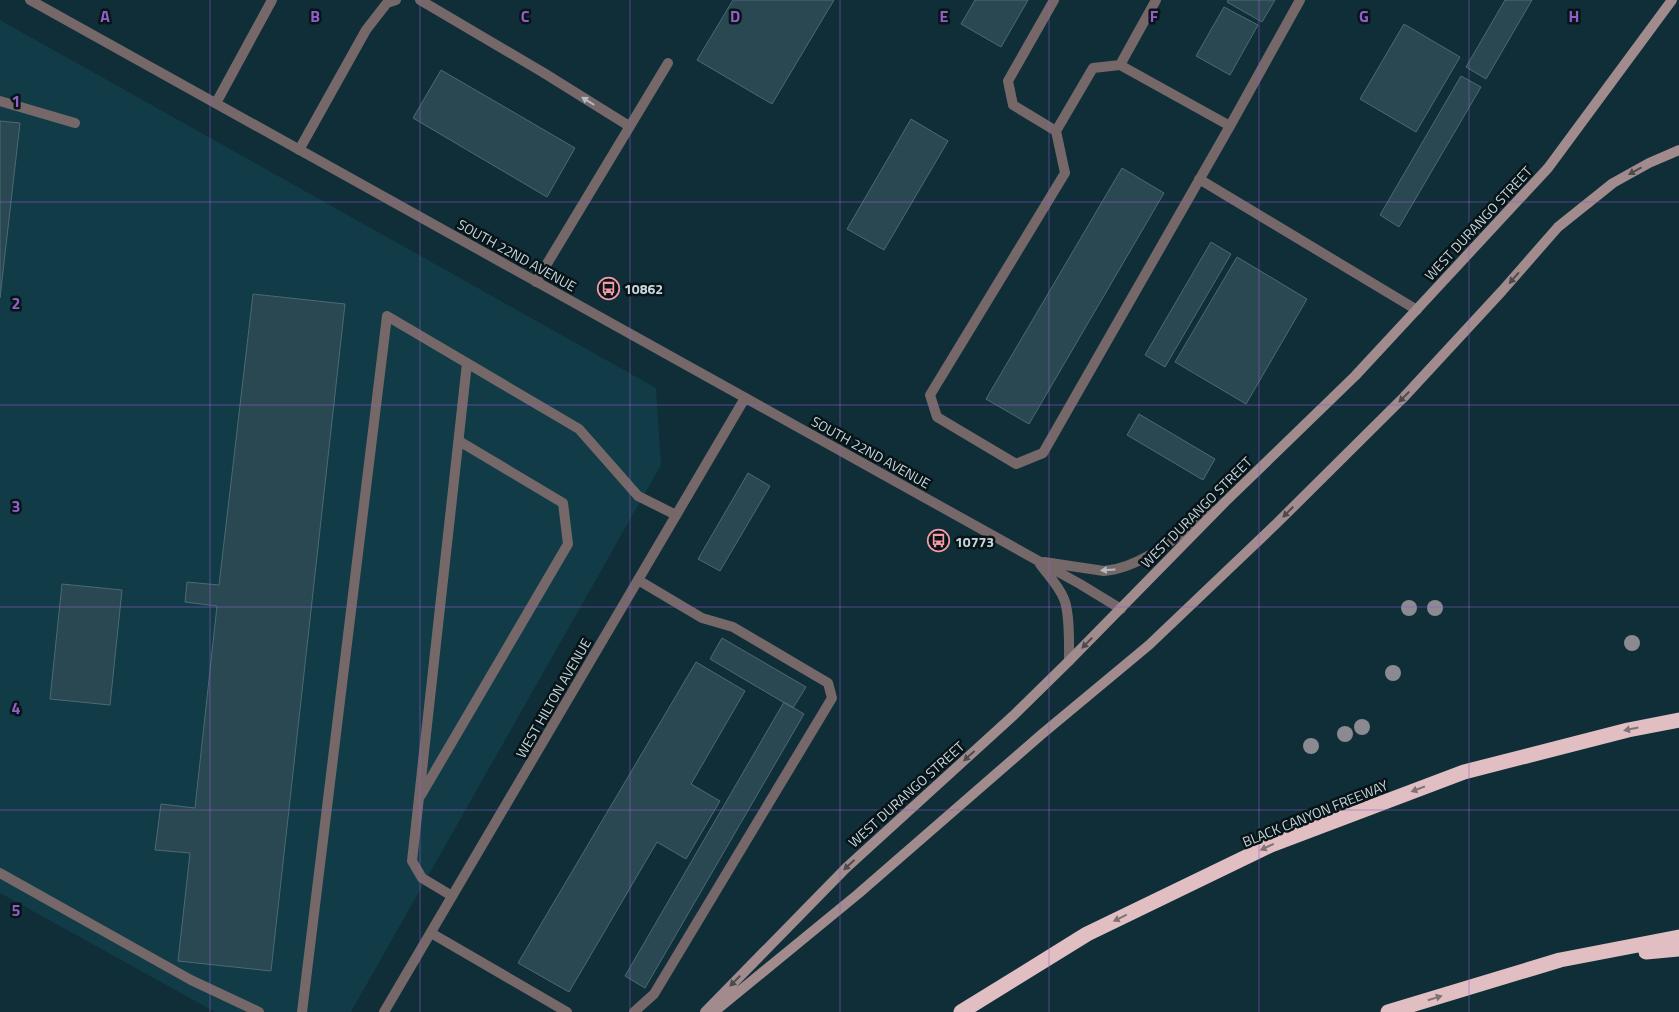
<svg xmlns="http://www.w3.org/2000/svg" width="1679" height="1012" font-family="'Titillium Web',sans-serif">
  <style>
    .built { fill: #113b47 }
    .building { fill: #2a4852; stroke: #4b6a75 }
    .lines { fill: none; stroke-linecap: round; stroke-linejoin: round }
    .service { stroke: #766869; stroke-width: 10 }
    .minor { stroke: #766869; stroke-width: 10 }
    .tertiary { stroke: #766869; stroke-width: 10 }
    .secondary { stroke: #a18b8d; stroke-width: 10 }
    .motorway { stroke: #e1bec2; stroke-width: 15 }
    .tree { fill: #8a8a90 }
    .oneway { fill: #b2bbc0 }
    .oneway2 { fill: #4d4a4d }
    .oneway3 { fill: #7f7276 }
    .grid { fill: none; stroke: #925fc8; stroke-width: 1; stroke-opacity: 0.55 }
    .labels { text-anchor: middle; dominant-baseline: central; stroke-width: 5; stroke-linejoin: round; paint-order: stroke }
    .street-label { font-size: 14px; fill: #c6d7dd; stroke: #081418 }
    .poi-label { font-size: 14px; font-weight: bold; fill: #c6d7dd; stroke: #081418; text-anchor: start }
    .grid-label { font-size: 16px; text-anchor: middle; font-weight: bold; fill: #925fc8; stroke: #081418; stroke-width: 5; stroke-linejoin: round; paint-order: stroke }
  </style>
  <rect width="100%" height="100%" fill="#0f2e38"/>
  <path class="built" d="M0,20L656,388L661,465L351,1012H215L0,893Z"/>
  <path class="building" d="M733,0H834L772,104L697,60Z
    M975,0H1028L1001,47L961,24Z
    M1228,0H1275L1262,22L1227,2Z
    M1505,0H1532L1486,79L1466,67Z
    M1224,7L1258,25L1230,75L1196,56Z
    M1404,24L1460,57L1416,132L1360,99Z
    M441,70L575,148L547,197L413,118Z
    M1461,76L1481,87L1399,227L1380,215Z
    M911,119L948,141L884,250L847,229Z
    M0,121L20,123L0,298Z
    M1122,168L1164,193L1029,424L986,399Z
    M1211,242L1231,254L1165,367L1145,355Z
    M1237,257L1307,299L1246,404L1175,362Z
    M253,294L345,304L271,971L178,961L190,853L155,850L161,804L195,808L217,606L185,602L187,582L219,585Z
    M1139,414L1215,459L1203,480L1127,435Z
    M748,473L770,486L720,571L698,559Z
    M62,584L122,590L110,705L50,699Z
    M722,638L806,687L793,708L710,659Z
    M696,662L745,691L691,784L720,801L686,859L657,842L569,992L518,963Z
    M784,702L804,714L645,988L625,976Z"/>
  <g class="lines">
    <path class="service" d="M420,0L544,73L629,126
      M1054,0L1008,81L1013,105L1056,131L1065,173L930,395L937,417L1016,464L1043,453L1230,126L1120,65L1156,0
      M0,101L75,123
      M216,103L272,0
      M1230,126L1300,0
      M1056,131L1093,68L1120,65
      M299,150L366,30L387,3L396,0
      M1199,179L1417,310
      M536,282L668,63
      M421,795L568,544L563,503L459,441
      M0,873L191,980L259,1012
      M452,896L422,878L412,861L467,363
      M431,933L567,1012
      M302,1012L387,316L579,429L638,496L676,515
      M634,1012L654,994L832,698L828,683L733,627L702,618L638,580"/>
    <path class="minor" d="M384,1012L745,398"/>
    <path class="tertiary" d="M30,0L1080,584L1121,609
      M1044,562L1104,571C1143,568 1181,533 1211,511
      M1040,564C1048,575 1059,586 1064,599C1070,613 1069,645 1069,661"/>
    <path class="secondary" d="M705,1012L846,868L1014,715L1069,661L1225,502L1355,376L1548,168L1672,0
      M714,1012L858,894L1042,734L1149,645L1276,524L1404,397L1502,291L1558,227L1613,183L1649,163L1679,150"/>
    <path class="motorway" d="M1646,952L1679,949
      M961,1012L1087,934L1271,845L1464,772L1628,730L1679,720
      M1388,1012L1560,960L1679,937"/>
  </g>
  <g class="tree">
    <circle cx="1409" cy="608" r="8"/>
    <circle cx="1435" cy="608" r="8"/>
    <circle cx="1632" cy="643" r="8"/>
    <circle cx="1393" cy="673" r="8"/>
    <circle cx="1362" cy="727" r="8"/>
    <circle cx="1345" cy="734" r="8"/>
    <circle cx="1311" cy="746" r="8"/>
  </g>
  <defs><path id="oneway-solid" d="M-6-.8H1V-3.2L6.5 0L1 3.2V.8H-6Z" transform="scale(1.25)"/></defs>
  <g class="oneway">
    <use href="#oneway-solid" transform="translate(588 101) rotate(-148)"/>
    <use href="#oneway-solid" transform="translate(1108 570) rotate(177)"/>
  </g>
  <g class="oneway2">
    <use href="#oneway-solid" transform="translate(1635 171) rotate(151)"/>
    <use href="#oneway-solid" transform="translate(1514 278) rotate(131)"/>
    <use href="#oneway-solid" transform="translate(1404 397) rotate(134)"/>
    <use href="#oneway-solid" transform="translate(1288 512) rotate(135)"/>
    <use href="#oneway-solid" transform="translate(1087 643) rotate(134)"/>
    <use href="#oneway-solid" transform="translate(969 756) rotate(138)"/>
    <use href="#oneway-solid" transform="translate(849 865) rotate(137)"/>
    <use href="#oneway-solid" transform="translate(735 981) rotate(134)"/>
  </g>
  <g class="oneway3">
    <use href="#oneway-solid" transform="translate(1631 729) rotate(168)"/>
    <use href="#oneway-solid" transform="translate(1418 789) rotate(159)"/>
    <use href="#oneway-solid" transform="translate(1267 847) rotate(155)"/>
    <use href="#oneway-solid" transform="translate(1120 918) rotate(154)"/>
    <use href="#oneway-solid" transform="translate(1435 998) rotate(-17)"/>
  </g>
  <path class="grid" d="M210,0V1012M420,0V1012M630,0V1012M840,0V1012M1049,0V1012M1259,0V1012M1469,0V1012M0,202H1679M0,405H1679M0,607H1679M0,810H1679"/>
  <defs>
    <symbol id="bus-ring" viewBox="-11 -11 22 22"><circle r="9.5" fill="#081418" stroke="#f49aa7" stroke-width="1.5"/><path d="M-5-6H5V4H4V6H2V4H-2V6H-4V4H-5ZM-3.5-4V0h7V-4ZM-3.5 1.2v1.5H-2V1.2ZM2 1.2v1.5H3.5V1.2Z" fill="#f49aa7"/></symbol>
  </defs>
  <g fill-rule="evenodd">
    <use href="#bus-ring" x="596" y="276" width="25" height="25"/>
    <use href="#bus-ring" x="926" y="528" width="25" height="25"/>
  </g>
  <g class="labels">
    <g class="street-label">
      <text transform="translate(1478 223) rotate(-47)">WEST DURANGO STREET</text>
      <text transform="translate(517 255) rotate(29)">SOUTH 22ND AVENUE</text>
      <text transform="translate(871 452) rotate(29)">SOUTH 22ND AVENUE</text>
      <text transform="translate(1196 512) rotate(-45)">WEST DURANGO STREET</text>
      <text transform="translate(553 698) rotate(-60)">WEST HILTON AVENUE</text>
      <text transform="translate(906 794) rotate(-42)">WEST DURANGO STREET</text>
      <text transform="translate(1315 813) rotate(-22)">BLACK CANYON FREEWAY</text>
    </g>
    <g class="poi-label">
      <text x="624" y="288">10862</text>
      <text x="955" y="541">10773</text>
    </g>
  </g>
  <g class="grid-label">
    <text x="105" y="22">A</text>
    <text x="315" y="22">B</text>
    <text x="525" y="22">C</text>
    <text x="735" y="22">D</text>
    <text x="944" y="22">E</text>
    <text x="1154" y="22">F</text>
    <text x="1364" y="22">G</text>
    <text x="1574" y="22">H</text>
    <text x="16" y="107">1</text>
    <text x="16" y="309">2</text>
    <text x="16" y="512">3</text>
    <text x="16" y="714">4</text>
    <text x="16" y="916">5</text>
  </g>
</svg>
